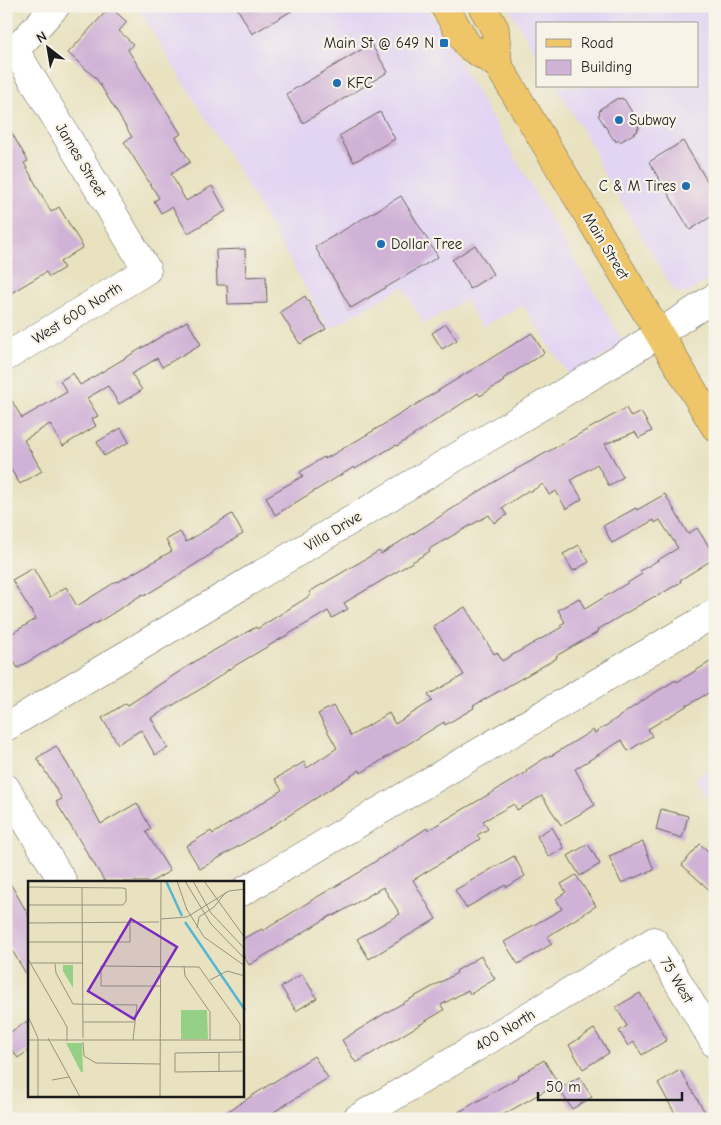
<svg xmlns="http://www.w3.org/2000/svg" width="721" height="1125" font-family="'Comic Neue',sans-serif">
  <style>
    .built { fill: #e2d4f3 }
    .building { fill: #d0b2d7 }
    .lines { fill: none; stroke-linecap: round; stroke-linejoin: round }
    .minor-casing { stroke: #636156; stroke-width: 29 }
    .major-casing { stroke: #636156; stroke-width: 29 }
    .minor { stroke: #fff; stroke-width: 28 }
    .major { stroke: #eec569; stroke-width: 28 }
    .poi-dot { fill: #1f6fb2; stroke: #f7f3e8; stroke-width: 2 }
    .labels { text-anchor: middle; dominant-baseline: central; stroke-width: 4.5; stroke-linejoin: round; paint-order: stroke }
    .poi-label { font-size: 15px; fill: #1c1c1c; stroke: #f7f3e8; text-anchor: start }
    .street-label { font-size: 15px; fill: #1c1c1c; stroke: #f7f3e8 }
    .inset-river { fill: none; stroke: #55b7d4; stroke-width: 2.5 }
    .inset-road { fill: none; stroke: #96937f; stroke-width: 1 }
    .view { fill: #7b2cbf; fill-opacity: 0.15; stroke: #7b2cbf; stroke-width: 2.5 }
    .inset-edge { fill: none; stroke: #1c1c1c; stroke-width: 2.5 }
  </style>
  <rect width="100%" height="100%" fill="#f7f3e8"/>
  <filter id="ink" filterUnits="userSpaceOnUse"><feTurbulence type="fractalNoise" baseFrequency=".02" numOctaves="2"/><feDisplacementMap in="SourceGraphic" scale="10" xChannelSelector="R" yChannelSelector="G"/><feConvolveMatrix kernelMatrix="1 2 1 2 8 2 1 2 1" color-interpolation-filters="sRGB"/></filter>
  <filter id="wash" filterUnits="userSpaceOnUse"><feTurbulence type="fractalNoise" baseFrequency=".0096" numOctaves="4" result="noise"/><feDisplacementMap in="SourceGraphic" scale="20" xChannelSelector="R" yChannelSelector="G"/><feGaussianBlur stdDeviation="1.12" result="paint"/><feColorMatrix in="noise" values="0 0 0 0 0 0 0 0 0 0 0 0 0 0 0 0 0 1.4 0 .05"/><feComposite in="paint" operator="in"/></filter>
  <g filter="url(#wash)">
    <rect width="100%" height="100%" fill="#e8e2c1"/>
    <path class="built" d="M136,6H427L541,203L625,344L569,376L523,305L482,327L465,300L424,324L403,287L329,329L241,175Z
      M508,6H715V277L687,293H680L673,289L600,167L594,150L556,86H697V24H537V56Z
      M715,766V811L695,778Z"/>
    <g id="blocks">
      <path class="building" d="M236,6H300L252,34Z
        M110,7L127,22L119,31L133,44L128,50L181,134L176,137L190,162L171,174L186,201L212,186L226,211L188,233L172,207L161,213L154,201L159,198L124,142L132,137L96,78L68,53Z
        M371,44L388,72L303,123L286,94Z
        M618,98L619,99L622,98L623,100L624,99L639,124L638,125L639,128L637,129L638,131L620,142L619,140L616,142L615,139L614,140L598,115L600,114L599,111L601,110L600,109Z
        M380,112L395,139L354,162L339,136Z
        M6,123L28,161L24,163L51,212L59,207L83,247L60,262L64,268L49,277L46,272L6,296Z
        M683,141L715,194V214L690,230L649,162Z
        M401,196L438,257L351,308L315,247Z
        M475,245L493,274L470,289L452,260Z
        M245,249L246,277L266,276L267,303L228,304L227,285H217L216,250Z
        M305,296L326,329L300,344L280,312Z
        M187,321L201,344L162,367L157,358L132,374L142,390L119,404L108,386L87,398L98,416L92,419L96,426L63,446L50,424L24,440L42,471L20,484L6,462V391L22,418L67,392L60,381L73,373L80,385Z
        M446,324L457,340L442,349L432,333Z
        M532,333L544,353L503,379L504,381L480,396L478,393L397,446L396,445L355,469L354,467L275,515L266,497L303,476L300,472L324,457L325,459L368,434Z
        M626,408L631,417L641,412L652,431L639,438L635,432L605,444L623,477L609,486L597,464L571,480L582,499L566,509L556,491L549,495L543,484L530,492L529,490L502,508L507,515L494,523L489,515L429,549L430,551L393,574L344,603L348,609L332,618L328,611L226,671V672L199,690L151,718L168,748L155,755L141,730L118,744L102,718L126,703L128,705L202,657L256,627L257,629L311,595L309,592L379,551L381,554L499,479Z
        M121,428L129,442L104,456L97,442Z
        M665,494L688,534L697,528L715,556V558L680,580L681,582L656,597L655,596L597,630L598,632L556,656L557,658L473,706L474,708L445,725L444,722L361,773L360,770L266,830L200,869L186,846L211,831L213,834L282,790L275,779L304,762L307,768L337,748L318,714L333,706L351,736L389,713L395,724L432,701L428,695L464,675L433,626L465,607L494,654L497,652L502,661L562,627L560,625L565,622L558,610L579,598L585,609L642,574L640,571L678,548L660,520L655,523L654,520L612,543L603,526L636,508L637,510Z
        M232,514L243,534L212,552L213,553L172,579L144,596L143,594L102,620L59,643L18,668L6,650V637L36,619L12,580L33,568L50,597L66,587L77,606L117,581L118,582L172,551L166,540L180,532L186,542Z
        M579,545L589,562L573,571L563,554Z
        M715,659V689L648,729L652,736L628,751L622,740L575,769L595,805L561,825L542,796L517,810L514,804L483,821L488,829L477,835L480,839L413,880L436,919L369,959L357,939L400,914L383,887L346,909L333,916L332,915L249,965L242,953V939L262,929L263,931L312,900L362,871V870L427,828L428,830L527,772L526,770L550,755L551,756L593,730L595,733L651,695L676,680L677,682Z
        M56,746L74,775L101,824L137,803L151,829L146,832L170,871L151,882H105L56,802L62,799L37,758Z
        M661,809L688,816L682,838L656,830Z
        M552,827L564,848L549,857L537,836Z
        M643,842L654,870L621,883L609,856Z
        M588,844L600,864L580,876L568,856Z
        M700,844L715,857V895L682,865Z
        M514,856L525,876L507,887L505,885L466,908L455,890Z
        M576,875L596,906L547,937L552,944L518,964L504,942L562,909L556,899L566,892L561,884Z
        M6,876L29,916V979L6,940Z
        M481,956L495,979L470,994L468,990L441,1005L444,1010L356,1063L342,1040L387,1012L457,973L456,971Z
        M302,974L317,998L296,1011L281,987Z
        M640,993L667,1040L642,1055L634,1042L628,1046L619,1031L627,1026L616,1007Z
        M29,1020V1050L18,1058L6,1042V1035Z
        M594,1029L609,1053L583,1069L569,1045Z
        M314,1056L328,1078L285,1105L263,1119H216Z
        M544,1060L558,1083L496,1119H447L519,1077L518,1076Z
        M680,1070L709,1119H678L658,1083Z
        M579,1077L592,1097L572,1109L559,1089Z"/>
    </g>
  </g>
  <g filter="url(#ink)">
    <use href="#blocks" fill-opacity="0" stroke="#636156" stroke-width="1"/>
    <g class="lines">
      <defs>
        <path id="minor" d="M6,56L15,50L56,6
          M6,357L147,270L15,50
          M6,727L623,357L715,297
          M6,788L63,882
          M242,892L715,613
          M356,1119L654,941L715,1044"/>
        <path id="major" d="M444,6L468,46L498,65L715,427
          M482,6L495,29L498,65"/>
      </defs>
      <use href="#minor" class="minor-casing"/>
      <use href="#major" class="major-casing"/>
      <use href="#minor" class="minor"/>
      <use href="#major" class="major"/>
    </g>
  </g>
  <g class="poi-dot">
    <rect x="439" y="38" width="10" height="10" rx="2.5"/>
    <circle cx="337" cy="83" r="5"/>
    <circle cx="619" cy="120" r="5"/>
    <circle cx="686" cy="186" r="5"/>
    <circle cx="381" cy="244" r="5"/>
  </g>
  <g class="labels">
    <g class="poi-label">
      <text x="434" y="43" text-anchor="end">Main St @ 649 N</text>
      <text x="347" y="83">KFC</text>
      <text x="629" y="120">Subway</text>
      <text x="676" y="186" text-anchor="end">C &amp; M Tires</text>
      <text x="391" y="244">Dollar Tree</text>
    </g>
    <g class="street-label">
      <text transform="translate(81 160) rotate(59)">James Street</text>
      <text transform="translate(606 246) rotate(59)">Main Street</text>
      <text transform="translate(77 313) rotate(-32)">West 600 North</text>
      <text transform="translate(333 531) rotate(-31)">Villa Drive</text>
      <text transform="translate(677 980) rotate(59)">75 West</text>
      <text transform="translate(505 1030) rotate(-31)">400 North</text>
    </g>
  </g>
  <g transform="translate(28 881)">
    <rect width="216" height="216" fill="#e8e2c1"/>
    <path d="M35,84H45V107L35,90ZM153,129H179L180,158H153ZM38,162H54L55,191H53Z" fill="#94d186"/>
    <path class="inset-river" d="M138,0L154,35M157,41L217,129"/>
    <path class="inset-road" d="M149,0L159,29M157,0L183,43L217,78M165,0L183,32L217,68M176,0L217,57M0,6L95,7L98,8V20L95,24H0M54,7L55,157M158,27L176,56L217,85M133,38L159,36L201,10L217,8M0,42L131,41M169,47L171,36L186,26L198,11M0,61H102V42M0,78L39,146V160M2,82H54M27,83L28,92L45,123L109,124L105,159M156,85L157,95L182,131V159M182,99L199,90L217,95M132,105H73V85L171,86L212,143V159M0,135L10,157V216M55,141H106M20,157L52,216M0,159H132M132,159H217M55,161L56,175L68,182L132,183M217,171L147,172V191L217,190M191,172V191M24,199L41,196M132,216L133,0"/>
    <path class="view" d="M103,38L149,66L106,138L60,110Z"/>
    <rect width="216" height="216" class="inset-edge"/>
  </g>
  <rect width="721" height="1125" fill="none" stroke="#f7f3e8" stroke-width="25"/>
  <rect x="536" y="22" width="162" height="65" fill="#f7f3e8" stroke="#9f9d96"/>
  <rect x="546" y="39" width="25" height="8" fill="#eec569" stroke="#9f9d96"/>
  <text x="581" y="48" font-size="15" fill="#1c1c1c">Road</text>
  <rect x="546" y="60" width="25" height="15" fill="#d0b2d7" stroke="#9f9d96"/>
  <text x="581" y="72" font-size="15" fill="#1c1c1c">Building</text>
  <g transform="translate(48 48) rotate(329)" stroke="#f7f3e8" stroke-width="4" paint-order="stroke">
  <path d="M0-4L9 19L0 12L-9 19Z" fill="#1c1c1c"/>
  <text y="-8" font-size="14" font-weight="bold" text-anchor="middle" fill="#1c1c1c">N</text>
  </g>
  <path d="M538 1092v8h144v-8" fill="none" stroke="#1c1c1c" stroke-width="2.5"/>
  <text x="546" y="1092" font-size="15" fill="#1c1c1c" stroke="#f7f3e8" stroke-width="4" paint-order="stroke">50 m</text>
</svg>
